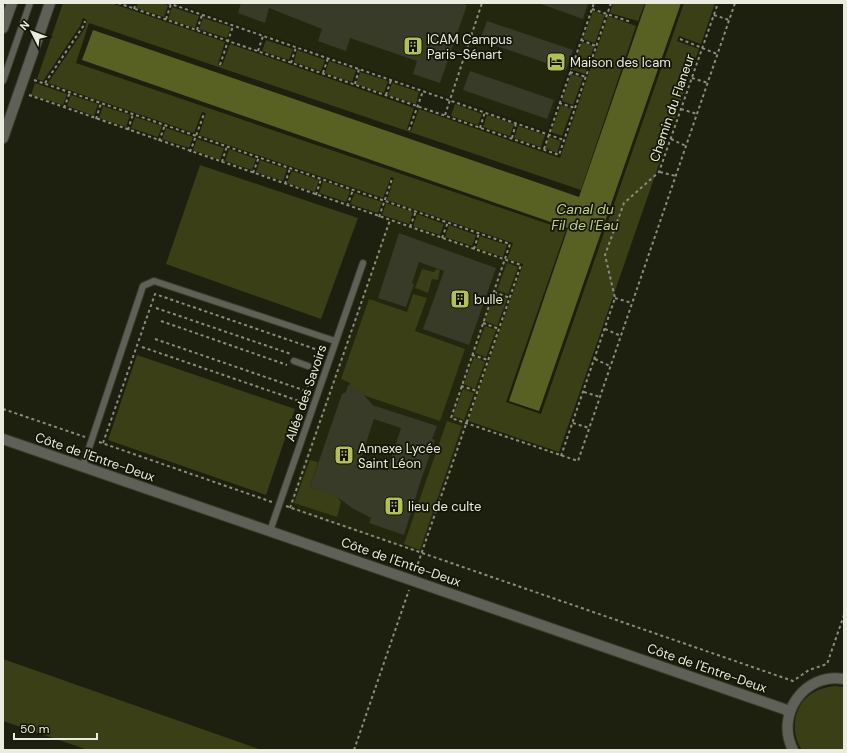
<svg xmlns="http://www.w3.org/2000/svg" width="847" height="753" font-family="'DM Sans',sans-serif">
  <style>
    .built { fill: #23270d }
    .green { fill: #3a3f16 }
    .water { fill: #586022 }
    .building { fill: #383b28; fill-rule: evenodd }
    .lines { fill: none; stroke-linecap: round; stroke-linejoin: round }
    .lane-casing { stroke: #3a3d2b; stroke-width: 8 }
    .street-casing { stroke: #3a3d2b; stroke-width: 12 }
    .path { stroke: #8b8d7e; stroke-width: 2; stroke-dasharray: 3 3; stroke-linecap: butt }
    .lane { stroke: #5f6158; stroke-width: 6 }
    .street { stroke: #5f6158; stroke-width: 10 }
    .labels { text-anchor: middle; dominant-baseline: central; stroke-width: 3.5; stroke-linejoin: round; paint-order: stroke }
    .poi-label { font-size: 13px; fill: #eaece0; stroke: #141605; text-anchor: start }
    .street-label { font-size: 13px; fill: #eaece0; stroke: #141605 }
    .water-label { font-size: 14px; font-style: italic; fill: #c4d177; stroke: #141605 }
  </style>
  <rect width="100%" height="100%" fill="#1d200e"/>
  <path class="built" d="M176,3H591L547,131Z
    M390,220L521,265L421,553L287,509Z"/>
  <path class="green" d="M63,3H111L225,42L218,64L222,66L230,44L414,108L407,129L411,131L419,109L560,158L608,16L636,26L581,190L89,23L76,63L566,230L506,402L541,414L684,3H715L701,44L679,36L677,41L699,49L559,452L468,421L523,264L507,259L513,243L387,200L394,178L391,177L383,198L199,135L206,113L202,112L194,133L48,83L85,28L87,20L83,18L80,26L43,81L37,79Z
    M138,3H160L168,5L164,17L136,8Z
    M613,3H645L638,21L610,13Z
    M172,7L199,16L195,28L168,19Z
    M593,11L605,15L595,43L583,39Z
    M203,18L231,27L227,38L199,29Z
    M266,40L293,49L289,60L262,51Z
    M582,42L594,46L585,74L573,70Z
    M297,50L325,60L321,71L294,62Z
    M329,61L356,70L352,82L325,73Z
    M360,72L388,81L384,93L356,84Z
    M571,74L583,78L573,105L562,101Z
    M35,83L67,94L63,105L31,95Z
    M392,83L419,92L416,104L388,95Z
    M71,95L98,104L94,116L67,106Z
    M455,104L482,114L478,125L451,116Z
    M561,105L572,109L562,136L551,132Z
    M103,106L130,115L126,127L99,118Z
    M487,115L514,124L510,136L483,127Z
    M135,117L162,126L158,137L131,128Z
    M518,126L545,135L541,147L514,138Z
    M166,128L193,137L189,148L162,139Z
    M549,137L561,141L557,153L545,148Z
    M197,139L224,148L220,160L193,150Z
    M229,149L256,159L252,170L225,161Z
    M260,160L287,169L283,181L256,172Z
    M200,165L358,218L321,319L166,264Z
    M292,171L319,180L315,192L287,183Z
    M323,181L350,191L346,202L319,193Z
    M355,193L382,202L378,213L350,204Z
    M386,203L413,212L409,224L382,215Z
    M417,214L444,224L440,235L413,226Z
    M449,225L476,235L472,246L445,237Z
    M480,236L507,245L503,257L476,248Z
    M507,263L518,267L508,294L497,290Z
    M422,269L434,272L436,269L440,270L438,280L432,279L428,293L415,288Z
    M413,294L427,298L415,331L465,349L440,421L348,390L350,383L341,379L369,299L407,312Z
    M495,294L507,299L497,326L485,321Z
    M485,326L496,330L486,357L475,353Z
    M137,355L295,409L266,495L108,440Z
    M474,357L485,362L475,389L464,384Z
    M463,389L474,393L464,420L453,416Z
    M447,421L462,426L420,550L404,544Z
    M310,460L318,462L310,487L336,495L341,502L337,517L294,503Z
    M3,659L262,750H88L3,721Z
    M835,686L844,687V750H802C790,733 793,706 811,694C819,689 826,687 835,686Z"/>
  <path class="water" d="M646,3H681L539,411L509,401L568,228L82,60L93,30L579,197Z"/>
  <path class="building" d="M241,3H460L467,5L440,83L413,74L417,61L350,38L346,51L318,41L322,29L269,8L265,23L238,13Z
    M541,3H588L583,19L541,4Z
    M487,21L573,50L566,70L480,40Z
    M470,71L554,100L547,119L463,90Z
    M399,233L496,268L469,345L423,329L444,271L419,262L412,283L414,284L406,307L378,298Z
    M348,385L361,392L372,404V405L437,426L432,439L435,440L420,483L404,535L369,523L371,518L352,508L336,496L310,487L342,394L346,392ZM374,419L401,428L387,471L360,461Z"/>
  <g class="lines">
    <defs>
      <path id="lane" d="M3,81L30,3
        M294,361L308,366
        M83,466L143,286L154,281L335,341
        M270,531L363,263"/>
      <path id="street" d="M3,28L12,3
        M3,138L50,3
        M3,439L784,709L789,712
        M793,750C775,715 804,672 844,679"/>
    </defs>
    <use href="#lane" class="lane-casing"/>
    <use href="#street" class="street-casing"/>
    <path class="path" d="M118,3L559,155L611,3
      M168,3L564,140
      M134,9L136,3
      M592,9L631,22
      M714,15L729,20
      M166,19L171,4
      M197,30L202,15
      M680,39L717,54
      M581,40L596,46
      M258,51L263,36
      M291,63L296,47
      M220,65L233,26
      M570,72L586,77
      M323,73L328,58
      M692,78L708,83
      M34,80L510,244L451,418L578,461L735,3
      M45,83L84,25L85,21
      M355,84L359,69
      M29,95L521,265L415,572
      M386,95L391,80
      M559,103L575,108
      M64,108L70,92
      M681,109L697,114
      M445,115L482,3
      M96,119L101,103
      M480,128L485,112
      M128,130L133,114
      M409,130L423,91
      M512,138L516,123
      M671,139L686,146
      M159,141L165,125
      M544,149L594,3
      M190,152L204,114
      M222,162L227,146
      M660,172L676,176
      M253,173L259,157
      M285,184L290,168
      M316,195L321,179
      M347,206L353,190
      M379,217L392,179
      M410,227L416,211
      M442,238L448,222
      M474,249L479,233
      M494,292L510,298
      M615,298L632,303
      M156,308L291,354
      M161,321L287,365
      M483,323L499,329
      M605,329L621,336
      M155,339L306,391
      M142,347L302,402
      M472,355L488,360
      M595,359L610,366
      M461,386L477,391
      M584,392L600,397
      M3,409L85,437
      M299,409L313,373
      M573,423L589,428
      M99,442L272,502
      M103,443L155,294L321,351L316,363
      M561,456L615,298L605,255L624,203L659,172L718,3
      M286,506L793,681L809,670L827,664L844,615
      M290,508L390,220
      M354,750L409,590"/>
    <use href="#lane" class="lane"/>
    <use href="#street" class="street"/>
  </g>
  <defs>
    <symbol id="building-square" viewBox="-11 -11 22 22"><rect x="-9" y="-9" width="18" height="18" rx="4" fill="#b3c24b" stroke="#141605"/><path d="M-4-6H4V6H1V3H-1V6H-4ZM-2.5-4.3h1.7v1.8h-1.7ZM.8-4.3h1.7v1.8H.8ZM-2.5-1h1.7V.8h-1.7ZM.8-1h1.7V.8H.8Z" fill="#111"/></symbol>
    <symbol id="hotel-square" viewBox="-11 -11 22 22"><rect x="-9" y="-9" width="18" height="18" rx="4" fill="#b3c24b" stroke="#141605"/><path d="M-6-4.5h1.5V1H6V5H4.5V3h-9V5H-6ZM-4 0a1.8 1.8 0 1 1 3.6 0ZM.5 0V-2.5h3Q6-2.5 6 0Z" fill="#111"/></symbol>
  </defs>
  <g fill-rule="evenodd">
    <use href="#building-square" x="402" y="35" width="22" height="22"/>
    <use href="#hotel-square" x="545" y="51" width="22" height="22"/>
    <use href="#building-square" x="449" y="288" width="22" height="22"/>
    <use href="#building-square" x="333" y="444" width="22" height="22"/>
    <use href="#building-square" x="383" y="495" width="22" height="22"/>
  </g>
  <g class="labels">
    <g class="poi-label">
      <text x="427" y="39">ICAM Campus<tspan x="427" dy="15">Paris-Sénart</tspan></text>
      <text x="570" y="62">Maison des Icam</text>
      <text x="474" y="299">bulle</text>
      <text x="358" y="448">Annexe Lycée<tspan x="358" dy="15">Saint Léon</tspan></text>
      <text x="408" y="506">lieu de culte</text>
    </g>
    <g class="street-label">
      <text transform="translate(672 108) rotate(-71)">Chemin du Flaneur</text>
      <text transform="translate(306 393) rotate(-71)">Allée des Savoirs</text>
      <text transform="translate(95 457) rotate(19)">Côte de l'Entre-Deux</text>
      <text transform="translate(401 562) rotate(19)">Côte de l'Entre-Deux</text>
      <text transform="translate(707 668) rotate(19)">Côte de l'Entre-Deux</text>
    </g>
    <g class="water-label">
      <text x="585" y="209">Canal du<tspan x="585" dy="16">Fil de l'Eau</tspan></text>
    </g>
  </g>
  <rect width="847" height="753" fill="none" stroke="#eaece0" stroke-width="8"/>
  <g transform="translate(32 32) rotate(312)" stroke="#141605" stroke-width="3" paint-order="stroke">
  <path d="M0-3L7 15L0 10L-7 15Z" fill="#eaece0"/>
  <text y="-6" font-size="11" font-weight="bold" text-anchor="middle" fill="#eaece0">N</text>
  </g>
  <path d="M14 733v6h83v-6" fill="none" stroke="#eaece0" stroke-width="2"/>
  <text x="20" y="733" font-size="12" fill="#eaece0" stroke="#141605" stroke-width="3" paint-order="stroke">50 m</text>
</svg>
